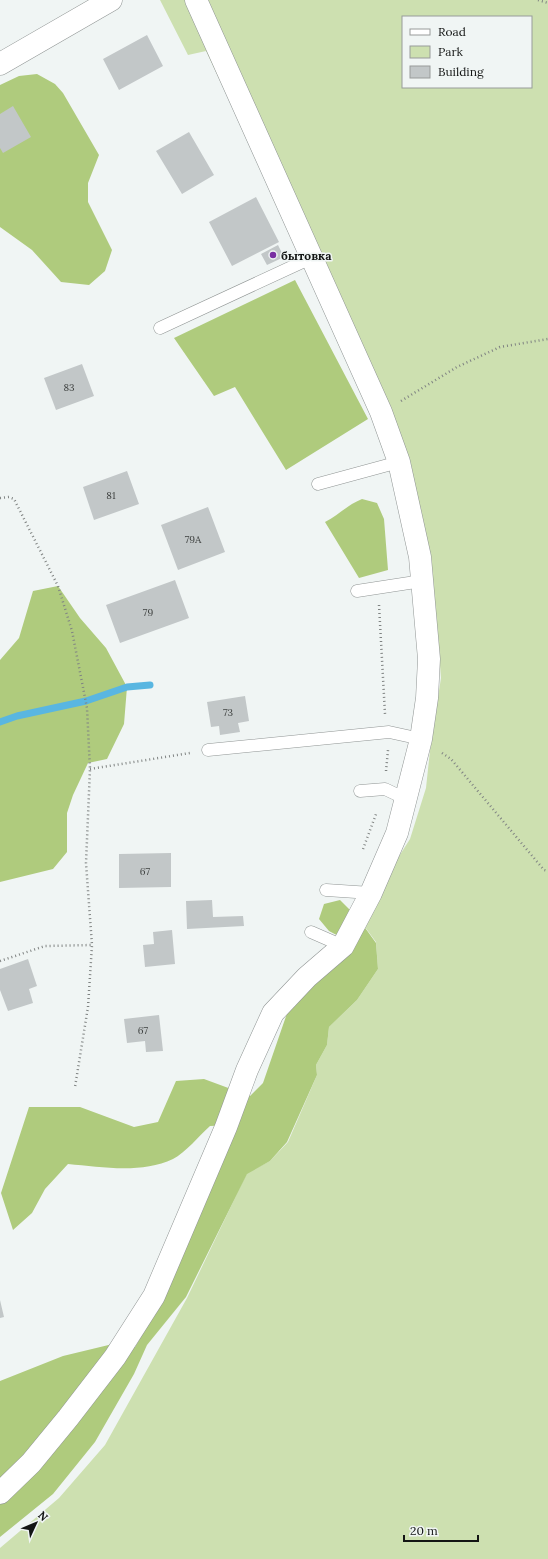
<svg xmlns="http://www.w3.org/2000/svg" width="548" height="1559" font-family="Lora,serif">
  <style>
    .green { fill: #cde0b0; fill-rule: evenodd }
    .forest { fill: #afcb7d }
    .lines { fill: none; stroke-linecap: round; stroke-linejoin: round }
    .stream { stroke: #59b6e1; stroke-width: 7 }
    .building { fill: #c2c7c8 }
    .service-casing { stroke: #909594; stroke-width: 13 }
    .minor-casing { stroke: #909594; stroke-width: 23 }
    .path { stroke: #808483; stroke-width: 2.5; stroke-dasharray: 1 3; stroke-linecap: butt }
    .service { stroke: #fff; stroke-width: 12 }
    .minor { stroke: #fff; stroke-width: 22 }
    .poi-dot { fill: #792fa2; stroke: #f0f5f4; stroke-width: 1.5 }
    .labels { text-anchor: middle; dominant-baseline: central; stroke-width: 3; stroke-linejoin: round; paint-order: stroke }
    .number-label { font-size: 10px; fill: #3f4241 }
    .poi-label { font-size: 12px; font-weight: bold; fill: #131514; stroke: #f0f5f4; text-anchor: start }
  </style>
  <rect width="100%" height="100%" fill="#f0f5f4"/>
  <path class="green" d="M160,0H548V1559H0V1548L59,1498L105,1445L187,1298L247,1173L270,1161L288,1142L317,1075L316,1065L327,1045L329,1027L357,1000L378,969L376,942L359,919L410,839L426,788L431,741L441,678L433,581L402,464L206,51L188,55ZM403,17H531V87H403Z"/>
  <path class="forest" d="M37,74L55,84L63,93L99,155L88,183V202L112,250L105,271L89,285L61,282L32,250L0,227V85L19,76Z
    M295,280L368,419L286,470L235,387L214,396L174,338Z
    M362,499L377,503L384,519L388,570L359,578L325,522C339,515 347,505 362,499Z
    M58,586L80,618L106,648L127,687L124,724L107,759L88,763L73,795L67,813V852L53,869L0,882V660L19,638L33,591Z
    M340,900L358,918L376,943L378,969L357,1000L329,1027L327,1045L316,1065L317,1075L287,1142L270,1161L247,1174L186,1297L147,1345L134,1374L95,1442L53,1494L0,1537V1381L63,1356L121,1342L135,1347L163,1299L234,1125L210,1126C200,1135 185,1153 173,1159C141,1174 102,1167 68,1164L45,1189L32,1213L13,1230L1,1193L29,1107H80L134,1127L158,1122L176,1081L204,1079L250,1096L263,1083L293,996L346,940L329,931L319,919L324,904Z"/>
  <g class="lines">
    <path class="stream" d="M0,722L17,716L86,701L127,687L150,685"/>
  </g>
  <path class="building" d="M147,35L163,66L119,90L103,59Z
    M13,106L31,137L3,153L0,148V114Z
    M189,132L214,175L182,194L156,151Z
    M256,197L279,242L232,266L209,222Z
    M278,245L284,257L267,265L261,254Z
    M82,364L94,396L56,410L44,378Z
    M127,471L139,504L94,520L83,487Z
    M208,507L225,552L178,570L161,525Z
    M175,580L189,618L120,643L106,605Z
    M245,696L249,721L238,723L240,732L220,735L219,726L211,727L207,702Z
    M171,853V887L119,888V854Z
    M212,900L213,917L243,916L244,926L187,929L186,901Z
    M172,930L175,964L145,967L143,945L154,944L153,932Z
    M28,959L37,986L29,989L33,1003L8,1011L0,990V969Z
    M159,1015L163,1051L146,1052L145,1041L127,1043L124,1019Z
    M0,1300L4,1317L0,1318Z"/>
  <g class="lines">
    <defs>
      <path id="service" d="M160,328L311,258
        M318,484L399,462
        M357,591L422,581
        M208,750L389,732L421,739
        M360,791L385,789L406,799
        M326,890L371,893
        M311,932L343,946"/>
      <path id="minor" d="M0,64L111,0
        M0,1493L31,1463L68,1418L115,1357L154,1296L226,1127L247,1070L273,1013L307,977L343,946L371,893L397,833L421,739L427,698L429,659L420,557L399,462L381,412L196,0"/>
    </defs>
    <use href="#service" class="service-casing"/>
    <use href="#minor" class="minor-casing"/>
    <path class="path" d="M538,0L548,3
      M401,401L457,367L500,347L548,339
      M0,498L9,497L14,499L58,586L72,631L87,708L90,769L86,863L92,945L88,1007L75,1087
      M379,605L385,714
      M442,753L451,759L544,870L548,871
      M90,769L190,753
      M386,771L388,750
      M363,849L376,814
      M0,961L45,946L92,945"/>
    <use href="#service" class="service"/>
    <use href="#minor" class="minor"/>
  </g>
  <circle class="poi-dot" cx="273" cy="255" r="4"/>
  <g class="labels">
    <g class="number-label">
      <text x="69" y="387">83</text>
      <text x="111" y="495">81</text>
      <text x="193" y="539">79А</text>
      <text x="148" y="612">79</text>
      <text x="228" y="712">73</text>
      <text x="145" y="871">67</text>
      <text x="143" y="1030">67</text>
    </g>
    <g class="poi-label">
      <text x="281" y="255">бытовка</text>
    </g>
  </g>
  <rect x="402" y="16" width="130" height="72" fill="#f0f5f4" stroke="#989b9a"/>
  <rect x="410" y="29" width="20" height="6" fill="#ffffff" stroke="#989b9a"/>
  <text x="438" y="36" font-size="12" fill="#131514">Road</text>
  <rect x="410" y="46" width="20" height="12" fill="#cde0b0" stroke="#989b9a"/>
  <text x="438" y="56" font-size="12" fill="#131514">Park</text>
  <rect x="410" y="66" width="20" height="12" fill="#c2c7c8" stroke="#989b9a"/>
  <text x="438" y="76" font-size="12" fill="#131514">Building</text>
  <g transform="translate(36 1523) rotate(46)" stroke="#f0f5f4" stroke-width="3" paint-order="stroke">
  <path d="M0-3L7 15L0 10L-7 15Z" fill="#131514"/>
  <text y="-6" font-size="11" font-weight="bold" text-anchor="middle" fill="#131514">N</text>
  </g>
  <path d="M404 1535v6h74v-6" fill="none" stroke="#131514" stroke-width="2"/>
  <text x="410" y="1535" font-size="12" fill="#131514" stroke="#f0f5f4" stroke-width="3" paint-order="stroke">20 m</text>
</svg>
